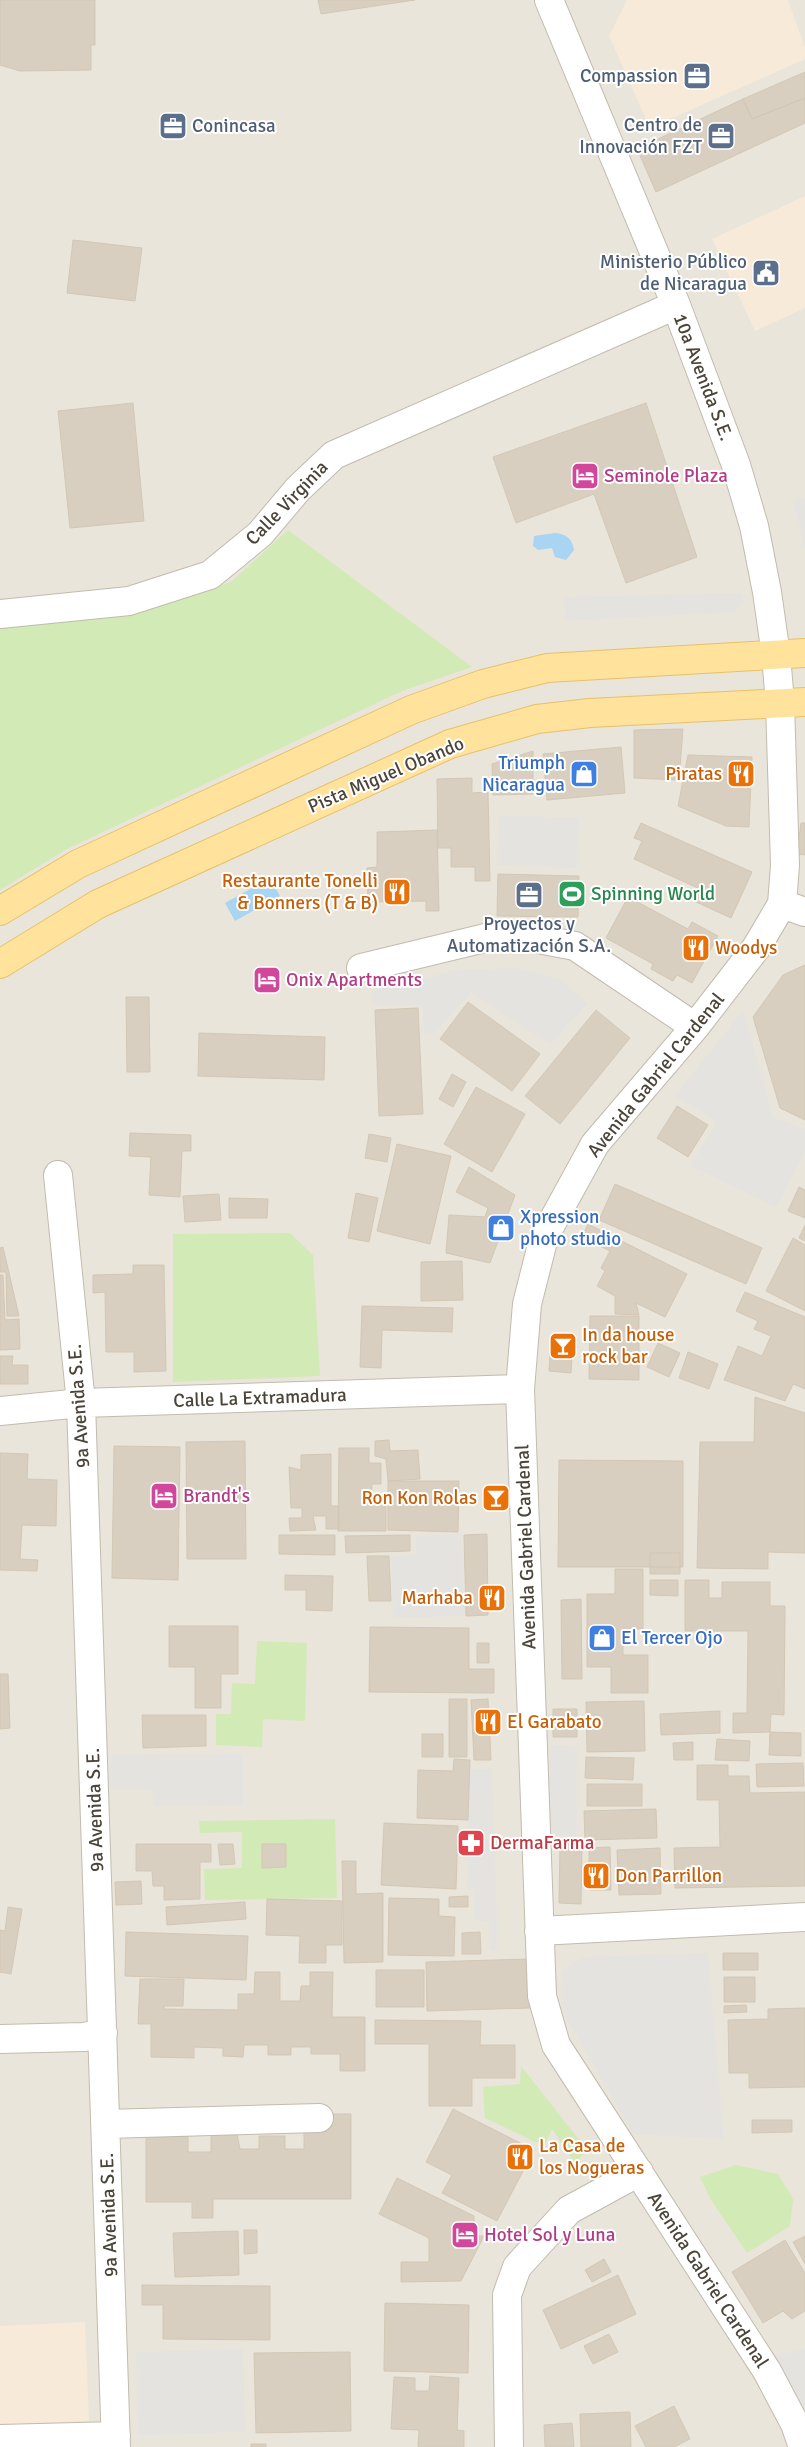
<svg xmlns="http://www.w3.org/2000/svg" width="805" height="2447" font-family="Signika,sans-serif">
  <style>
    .residential { fill: #eae5da }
    .commercial { fill: #f7ead8 }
    .green { fill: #d2eab5 }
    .parking { fill: #e5e3e0 }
    .water { fill: #a9d4f2 }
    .building { fill: #d8cfc1; stroke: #d3c7b4 }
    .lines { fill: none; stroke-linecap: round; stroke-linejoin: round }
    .minor-casing { stroke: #c2bbae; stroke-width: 30 }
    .major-casing { stroke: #e6c16a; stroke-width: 30 }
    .minor { stroke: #fff; stroke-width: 28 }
    .major { stroke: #ffe39c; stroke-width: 28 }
    .labels { text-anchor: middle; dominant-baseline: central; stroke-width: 4; stroke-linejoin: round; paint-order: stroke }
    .service-label { font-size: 19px; fill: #4e5e75; stroke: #fff; text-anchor: end }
    .street-label { font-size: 19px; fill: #4b4439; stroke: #fff }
    .hotel-label { font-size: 19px; fill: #b23c85; stroke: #fff; text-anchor: start }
    .shop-label { font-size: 19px; fill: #366cbe; stroke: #fff; text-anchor: start }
    .food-label { font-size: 19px; fill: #c56008; stroke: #fff; text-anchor: start }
    .leisure-label { font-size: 19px; fill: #27864d; stroke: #fff; text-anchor: start }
    .health-label { font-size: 19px; fill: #be3a42; stroke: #fff; text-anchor: start }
  </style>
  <rect width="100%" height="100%" fill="#f6f3ec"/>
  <path class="residential" d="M0,0H805V2447H0Z"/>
  <path class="commercial" d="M627,0H788L805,48V59L650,128L609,36Z
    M805,196V308L755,331L712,239Z
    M85,2322L89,2421L0,2425V2326Z"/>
  <path class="green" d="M288,530L472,667L402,691L67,849L0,890V628L135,613L231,582Z
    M290,1233L313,1255L320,1376L173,1382V1234Z
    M257,1641L307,1643L305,1721L263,1719L262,1747L216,1745V1714H231L232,1683L255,1684Z
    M335,1819L337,1898L205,1900L204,1869L242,1868V1832L200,1833L199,1821Z
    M521,2066L587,2150L575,2163L552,2129L544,2146L485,2118L483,2087L520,2084Z
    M736,2165L778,2174L793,2199L790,2226L747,2253L711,2200L700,2177Z"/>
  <path class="parking" d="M805,497V549L793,501Z
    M743,593L744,603L733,612L565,621L564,597Z
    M499,815L579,818L577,868L497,865Z
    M518,968L559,979L588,1003L550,1044L471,992L434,1034H424L422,1005H373L372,991L457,970Z
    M743,1010L773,1117L805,1129V1152L776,1207L690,1166L717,1122L675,1096Z
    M462,1534L464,1616L393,1618L391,1556L416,1555V1536Z
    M550,1745L578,1746L577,1835H550Z
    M243,1754V1805L153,1806V1789H110V1755Z
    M470,1769H492L498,1950H489V1921H475V1889H467Z
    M708,1953L724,2139L633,2134L561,2009L562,1971L583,1957Z
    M243,2349L245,2432L138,2435L136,2352Z
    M805,2349V2426L773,2356Z"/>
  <path class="water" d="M555,533C566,534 572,538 574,550L566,560L555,557L552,548L538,550L533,546L534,536Z
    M270,878L280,896L235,921L225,903Z"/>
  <path class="building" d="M0,0H95V45H91V70L20,71L0,65Z
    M318,0H415L321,14Z
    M805,72V98L752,119L743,99Z
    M805,98V123L656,192L637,149L743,99L752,119Z
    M73,240L142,248L135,301L67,293Z
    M133,403L144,521L70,528L58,411Z
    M646,403L697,557L626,583L594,494L516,523L493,457Z
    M683,729L679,780L634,778V730Z
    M621,747L625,793L547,800L543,754Z
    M533,751V794L493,795L492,764Z
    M688,755L752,757L749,827L726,826L678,806Z
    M472,778V793L488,792L490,881H475V867H451V848H438L437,779Z
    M641,823L752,872L731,918L694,901L700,889L634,859L642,841L634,838Z
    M801,823H805V855L797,854Z
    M437,830L439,911H426V901L368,902L367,868L377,867V832Z
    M498,874L579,876L578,917L497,916Z
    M628,897L688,929L692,922L718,936L692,983L677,975L673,981L651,969L653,964L606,938Z
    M805,965V1120L780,1108L753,1017L783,975Z
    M126,997H149L150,1072H127Z
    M468,1002L540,1054L512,1091L440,1039Z
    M418,1008L423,1114L379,1116L375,1010Z
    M596,1010L630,1038L560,1124L525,1096Z
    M199,1033L325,1037L324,1080L198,1076Z
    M452,1074L466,1082L453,1107L439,1099Z
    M476,1087L525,1114L492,1172L444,1144Z
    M677,1106L708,1125L688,1157L657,1138Z
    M130,1133L191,1135V1151H182L180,1197L149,1195L151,1157L129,1156Z
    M369,1134L391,1138L387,1162L365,1158Z
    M397,1144L451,1156L430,1244L377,1231Z
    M469,1167L515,1195L490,1263L446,1253L449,1215L485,1217L488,1208L456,1192Z
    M615,1184L762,1248L746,1284L599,1220Z
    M799,1187L805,1190V1218L788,1211Z
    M356,1193L378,1198L369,1242L348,1238Z
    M219,1194L221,1220L185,1222L183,1196Z
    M229,1198L268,1199L267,1218H229Z
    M588,1224L687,1274L665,1317L636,1303L639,1315L615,1314V1296L597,1286L605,1271L601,1268L610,1251L582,1237Z
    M805,1225V1241L799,1238Z
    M793,1238L805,1245V1311L766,1291Z
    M3,1247L19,1316H7L6,1272H0V1248Z
    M462,1261L463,1300L421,1301V1262Z
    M133,1265H164L166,1371L134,1372V1352H106L105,1292L93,1293V1275L133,1274Z
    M0,1275H3L5,1320L19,1319L20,1349L0,1350Z
    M745,1292L805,1317V1389L793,1384L785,1401L724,1380L738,1346L762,1356L771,1336L754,1329L758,1321L736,1311Z
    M362,1306L453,1308L452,1332L382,1330L381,1368L360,1367Z
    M590,1316H639V1380L589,1379Z
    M551,1340L573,1342L571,1373L549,1371Z
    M658,1343L680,1353L669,1377L647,1367Z
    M688,1352L718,1364L709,1389L679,1378Z
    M0,1356H13L12,1365H28V1384H0Z
    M755,1397L805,1413V1553L768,1552V1569L697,1568L700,1442H754Z
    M389,1440L390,1451L418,1450L420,1479L388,1481L386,1459L375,1456V1441Z
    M245,1441L246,1559H187L186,1442Z
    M114,1446L180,1447L178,1580L112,1578Z
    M339,1448H369V1463H381V1484H372L371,1498L386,1499V1531H338Z
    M0,1453L28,1454L27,1479L57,1480L56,1526L22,1525L20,1559L38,1560L37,1571L0,1570Z
    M331,1454V1506H339V1529H326V1516H313L316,1530L290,1531L289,1518H302V1508H291L289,1467L301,1470V1455Z
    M559,1460L683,1461V1567H558Z
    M388,1481H459L458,1532L388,1530Z
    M487,1534L488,1615L466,1616L464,1535Z
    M279,1535H335V1555L279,1554Z
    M410,1535V1551L346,1553L345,1536Z
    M650,1553H680V1574H650Z
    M367,1556H389L391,1601H369Z
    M615,1569H643V1629H623V1655H648V1693H611V1667H587V1594H615Z
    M285,1575L333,1576L332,1611L306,1610V1590H285Z
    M650,1580H678V1596L650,1595Z
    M685,1580H709V1598H722V1582H770V1606H785L784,1715L771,1714L770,1732L733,1733V1713H747L748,1631H685Z
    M581,1599L582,1679H562L561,1600Z
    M169,1626H238V1674H221V1708H195V1667H169Z
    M370,1627L469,1628V1669H494V1693L369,1692Z
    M477,1643H489V1663H477Z
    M0,1674H8L10,1728L0,1729Z
    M449,1699H467V1757H449Z
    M488,1699L491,1760H474L471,1700Z
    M644,1701L645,1751L587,1752L586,1702Z
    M553,1709H577V1737H553Z
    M720,1711V1733L661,1735L660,1714Z
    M142,1715H206V1746L143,1748Z
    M770,1732L801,1733V1756L769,1755Z
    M422,1734H443V1757H422Z
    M717,1739L750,1741L749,1761L715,1760Z
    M693,1742V1760H674L673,1743Z
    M586,1757L634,1758L633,1780L585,1778Z
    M454,1759L470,1760L468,1820L417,1818L418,1770L453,1771Z
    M803,1763L804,1786L757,1787L756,1764Z
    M697,1765H728V1776H749L750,1793L805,1792V1886L675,1888L674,1848L720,1847L719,1800H697Z
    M587,1784H642V1806H587Z
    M656,1809L657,1838L585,1840L584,1811Z
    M384,1823L458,1826L456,1889L381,1885Z
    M136,1844H211V1862H200V1899L164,1900V1886H153L152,1871H136Z
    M218,1844H233L235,1864L220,1865Z
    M262,1844H286V1867L262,1868Z
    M560,1844H582L581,1904L559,1903Z
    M610,1847L611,1890H589V1848Z
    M660,1848L661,1894L619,1895L617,1850Z
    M342,1861H356V1894L383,1893V1962L344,1963Z
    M141,1881L142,1904L116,1905L115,1882Z
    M468,1896V1907H449V1897Z
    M389,1898L439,1899V1916L455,1917L454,1956L388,1955Z
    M267,1899L342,1901V1945H326V1963H299L300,1936L266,1935Z
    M245,1902L246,1919L167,1925L166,1907Z
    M8,1907L22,1909L11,1974L0,1972V1930L5,1931Z
    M126,1932L248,1936L246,1980L125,1976Z
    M480,1932L481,1954H462V1933Z
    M723,1953H758V1970H723Z
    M528,1959L530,2008L427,2011L426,1962Z
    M376,1970H424V2007H376Z
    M255,1972H280V2001H300L301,1986H310V1972H333L332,2017H365V2071H340V2054H311V2047H291V2055H268V2045H244L243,2057L223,2056V2048L194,2047V2058L151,2057V2024H138L140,1979H184L183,2006H164V2009L238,2010V1994H254Z
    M724,1977H755V2002H724Z
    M746,2005L747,2012L724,2013V2006Z
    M805,2008V2087L749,2088V2073H729L728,2020L768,2019V2009Z
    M375,2020L481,2021L480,2045H515V2078H472V2106H429V2044H375Z
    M453,2109L534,2150L497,2221L442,2193L452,2175L426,2162Z
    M329,2114H351V2199H213V2218H192V2202H146V2136H188V2152H211V2134H237L240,2149H259V2136H285V2149H304V2131H329Z
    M752,2120H792V2132L752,2133Z
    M397,2178L474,2216V2236H484L461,2281L401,2282V2262H429V2238L379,2214Z
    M244,2230H257V2253L244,2254Z
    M238,2231L239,2275L175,2277L173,2233Z
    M805,2236V2264L793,2242Z
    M785,2240L805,2273V2311L792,2319L783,2311L763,2323L732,2272Z
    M604,2259L611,2272L592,2282L585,2270Z
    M618,2275L636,2314L561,2349L543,2310Z
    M142,2285L270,2286V2340L163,2339V2305H142Z
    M385,2303L469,2305L468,2373L384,2371Z
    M609,2334L618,2352L593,2364L584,2346Z
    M350,2352L351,2431L256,2433L254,2353Z
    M430,2376L459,2378L457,2430L464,2431V2447H418L419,2430L391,2429L394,2377L415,2378V2391H429Z
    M674,2406L690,2439L674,2447H646L635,2426Z
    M630,2412L631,2447H581L580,2414Z
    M572,2423L574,2447H545L544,2425Z
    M251,2444H266V2447H251Z"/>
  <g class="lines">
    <defs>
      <path id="minor" d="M549,0L676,305L736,465L754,526L767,592L776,655L780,703L785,865L782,904L756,948L695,1027L595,1144L544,1237L527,1304L520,1389L542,1996L556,2045L767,2371L795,2424L803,2447
        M0,614L129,601L210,575L260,534L298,489L334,455L676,305
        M782,904L805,912
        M361,968L485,938L522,936L575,946L695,1027
        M58,1175L81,1403L116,2447
        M0,1411L81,1403L520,1389
        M539,1931L805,1917
        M0,2039L84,2037L103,2033
        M106,2124L319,2118
        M0,2439L116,2436
        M509,2447L507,2295L517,2267L569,2210L639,2172"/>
      <path id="major" d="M0,911L78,864L411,710L483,684L547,668L805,653
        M0,964L98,904L450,744L537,719L590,713L805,702"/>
    </defs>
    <use href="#minor" class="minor-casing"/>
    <use href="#major" class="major-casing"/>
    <use href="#minor" class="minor"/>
    <use href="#major" class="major"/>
  </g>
  <defs>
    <symbol id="office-square" viewBox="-11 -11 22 22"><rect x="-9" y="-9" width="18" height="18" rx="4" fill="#5c6f8a" stroke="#fff"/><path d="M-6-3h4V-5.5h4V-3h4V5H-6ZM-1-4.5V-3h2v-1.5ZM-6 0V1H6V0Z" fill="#fff"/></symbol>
    <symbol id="civic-square" viewBox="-11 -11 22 22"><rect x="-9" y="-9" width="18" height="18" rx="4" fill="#5c6f8a" stroke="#fff"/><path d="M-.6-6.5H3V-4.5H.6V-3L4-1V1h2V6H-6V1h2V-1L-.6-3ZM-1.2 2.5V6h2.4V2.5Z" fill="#fff"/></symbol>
    <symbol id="hotel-square" viewBox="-11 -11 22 22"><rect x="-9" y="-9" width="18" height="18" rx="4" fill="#d1479c" stroke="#fff"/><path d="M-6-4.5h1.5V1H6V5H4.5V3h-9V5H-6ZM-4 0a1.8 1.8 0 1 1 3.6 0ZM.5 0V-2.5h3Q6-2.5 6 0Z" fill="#fff"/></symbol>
    <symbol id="shop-square" viewBox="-11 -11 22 22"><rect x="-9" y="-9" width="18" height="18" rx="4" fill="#3f7fe0" stroke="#fff"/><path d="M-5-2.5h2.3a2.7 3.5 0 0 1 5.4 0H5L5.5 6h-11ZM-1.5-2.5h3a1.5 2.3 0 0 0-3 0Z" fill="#fff"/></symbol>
    <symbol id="restaurant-square" viewBox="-11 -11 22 22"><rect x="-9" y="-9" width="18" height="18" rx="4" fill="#e8710a" stroke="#fff"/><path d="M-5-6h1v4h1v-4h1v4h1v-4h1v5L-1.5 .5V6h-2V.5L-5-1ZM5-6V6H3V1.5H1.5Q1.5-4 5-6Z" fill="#fff"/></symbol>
    <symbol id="stadium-square" viewBox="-11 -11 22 22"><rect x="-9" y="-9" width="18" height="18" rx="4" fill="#2e9e5b" stroke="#fff"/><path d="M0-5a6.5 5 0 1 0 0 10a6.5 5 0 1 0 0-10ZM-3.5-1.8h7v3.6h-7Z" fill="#fff"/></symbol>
    <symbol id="bar-square" viewBox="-11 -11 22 22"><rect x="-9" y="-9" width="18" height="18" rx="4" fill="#e8710a" stroke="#fff"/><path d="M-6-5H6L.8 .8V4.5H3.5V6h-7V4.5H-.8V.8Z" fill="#fff"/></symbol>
    <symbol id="pharmacy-square" viewBox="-11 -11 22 22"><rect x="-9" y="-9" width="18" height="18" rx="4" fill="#e0444e" stroke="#fff"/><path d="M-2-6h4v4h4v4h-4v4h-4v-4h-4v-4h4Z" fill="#fff"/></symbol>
  </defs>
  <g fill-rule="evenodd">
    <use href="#office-square" x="681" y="60" width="32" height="32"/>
    <use href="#office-square" x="157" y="110" width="32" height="32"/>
    <use href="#office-square" x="705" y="120" width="32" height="32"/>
    <use href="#civic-square" x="750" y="257" width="32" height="32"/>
    <use href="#hotel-square" x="569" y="460" width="32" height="32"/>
    <use href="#shop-square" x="568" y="758" width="32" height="32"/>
    <use href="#restaurant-square" x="725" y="758" width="32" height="32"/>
    <use href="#restaurant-square" x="381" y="876" width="32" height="32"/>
    <use href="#stadium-square" x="556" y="878" width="32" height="32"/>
    <use href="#office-square" x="513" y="879" width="32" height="32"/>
    <use href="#restaurant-square" x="680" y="932" width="32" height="32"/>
    <use href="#hotel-square" x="251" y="964" width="32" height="32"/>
    <use href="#shop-square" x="485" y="1212" width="32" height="32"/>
    <use href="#bar-square" x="547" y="1330" width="32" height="32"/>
    <use href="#hotel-square" x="148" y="1480" width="32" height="32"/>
    <use href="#bar-square" x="480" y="1482" width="32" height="32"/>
    <use href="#restaurant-square" x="476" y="1582" width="32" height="32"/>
    <use href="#shop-square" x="586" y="1622" width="32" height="32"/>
    <use href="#restaurant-square" x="472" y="1706" width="32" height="32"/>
    <use href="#pharmacy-square" x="455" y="1827" width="32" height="32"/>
    <use href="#restaurant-square" x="580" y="1860" width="32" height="32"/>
    <use href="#restaurant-square" x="504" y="2141" width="32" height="32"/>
    <use href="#hotel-square" x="449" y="2219" width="32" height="32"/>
  </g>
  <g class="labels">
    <g class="service-label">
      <text x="678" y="76">Compassion</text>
      <text x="702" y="125">Centro de<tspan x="702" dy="22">Innovación FZT</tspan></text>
      <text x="192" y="126" text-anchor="start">Conincasa</text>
      <text x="747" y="262">Ministerio Público<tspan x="747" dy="22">de Nicaragua</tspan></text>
      <text x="529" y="924" text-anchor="middle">Proyectos y<tspan x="529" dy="22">Automatización S.A.</tspan></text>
    </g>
    <g class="street-label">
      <text transform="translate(703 377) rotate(69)">10a Avenida S.E.</text>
      <text transform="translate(287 503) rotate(-46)">Calle Virginia</text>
      <text transform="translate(386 775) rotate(-23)">Pista Miguel Obando</text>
      <text transform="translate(656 1075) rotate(-51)">Avenida Gabriel Cardenal</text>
      <text transform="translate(260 1398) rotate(-2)">Calle La Extramadura</text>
      <text transform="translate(79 1406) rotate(-94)">9a Avenida S.E.</text>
      <text transform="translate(526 1547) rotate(-92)">Avenida Gabriel Cardenal</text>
      <text transform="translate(95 1810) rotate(-92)">9a Avenida S.E.</text>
      <text transform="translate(109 2215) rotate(-92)">9a Avenida S.E.</text>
      <text transform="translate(708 2280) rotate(57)">Avenida Gabriel Cardenal</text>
    </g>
    <g class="hotel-label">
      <text x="604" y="476">Seminole Plaza</text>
      <text x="286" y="980">Onix Apartments</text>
      <text x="183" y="1496">Brandt's</text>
      <text x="484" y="2235">Hotel Sol y Luna</text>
    </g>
    <g class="shop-label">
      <text x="565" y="763" text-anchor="end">Triumph<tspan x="565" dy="22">Nicaragua</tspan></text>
      <text x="520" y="1217">Xpression<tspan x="520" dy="22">photo studio</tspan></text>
      <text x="621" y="1638">El Tercer Ojo</text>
    </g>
    <g class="food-label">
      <text x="722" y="774" text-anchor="end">Piratas</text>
      <text x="378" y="881" text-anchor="end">Restaurante Tonelli<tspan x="378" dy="22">&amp; Bonners (T &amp; B)</tspan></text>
      <text x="715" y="948">Woodys</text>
      <text x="582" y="1335">In da house<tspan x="582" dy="22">rock bar</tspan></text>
      <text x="477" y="1498" text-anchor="end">Ron Kon Rolas</text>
      <text x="473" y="1598" text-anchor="end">Marhaba</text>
      <text x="507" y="1722">El Garabato</text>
      <text x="615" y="1876">Don Parrillon</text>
      <text x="539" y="2146">La Casa de<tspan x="539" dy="22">los Nogueras</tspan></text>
    </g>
    <g class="leisure-label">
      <text x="591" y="894">Spinning World</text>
    </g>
    <g class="health-label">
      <text x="490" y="1843">DermaFarma</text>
    </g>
  </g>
</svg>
